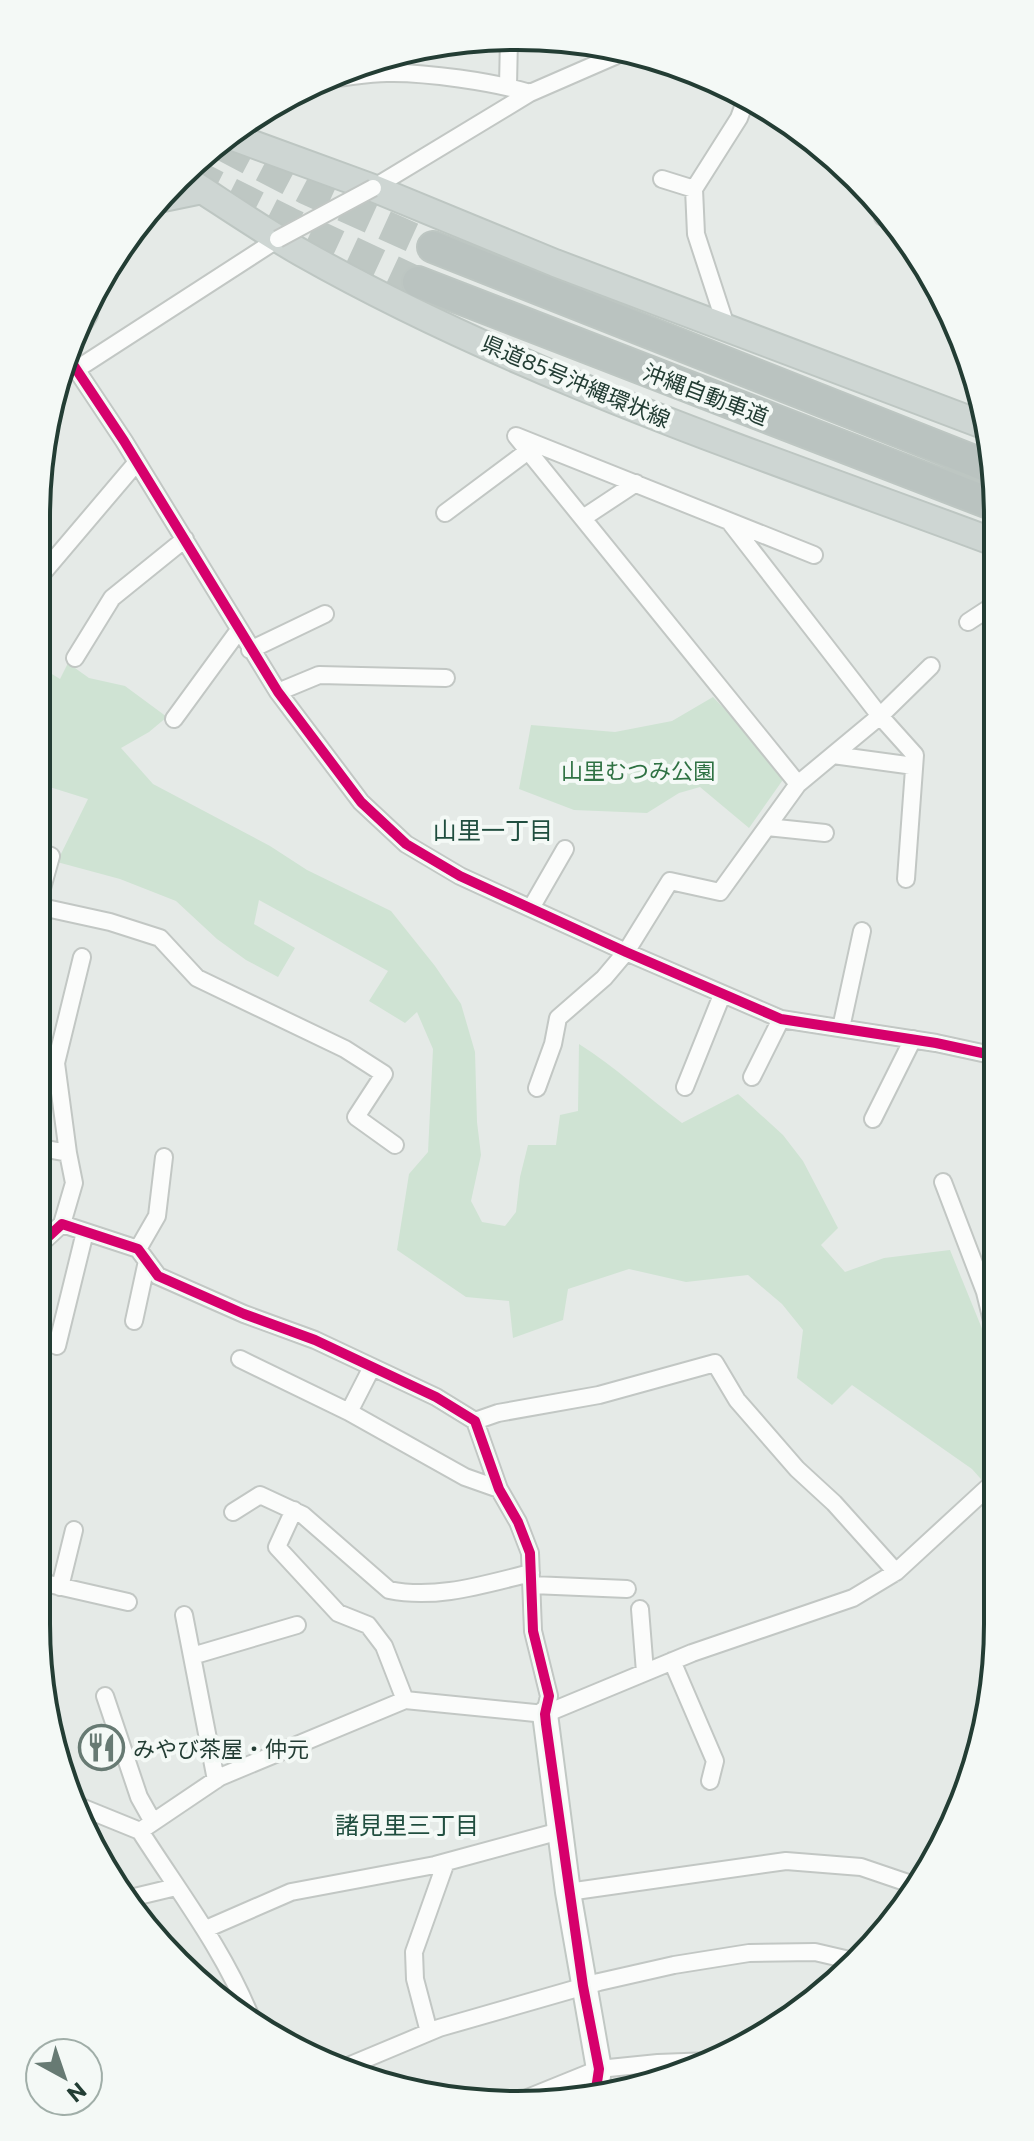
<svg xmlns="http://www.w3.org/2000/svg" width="1034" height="2141" font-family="Commissioner,'Noto Sans JP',sans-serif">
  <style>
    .green { fill: #cfe3d3 }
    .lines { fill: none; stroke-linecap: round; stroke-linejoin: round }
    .highway-tunnel { stroke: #bec7c3; stroke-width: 30; stroke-dasharray: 30 15; stroke-linecap: butt }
    .street-casing { stroke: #c2c7c4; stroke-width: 20 }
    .secondary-casing { stroke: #c1c8c4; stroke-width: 28 }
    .primary-casing { stroke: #bdc6c2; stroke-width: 30 }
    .highway-casing { stroke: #bdc6c2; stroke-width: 34 }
    .street { stroke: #fbfcfb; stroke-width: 16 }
    .secondary { stroke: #fbfcfb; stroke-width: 24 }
    .primary { stroke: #ced6d3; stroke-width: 26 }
    .highway { stroke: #bac3c0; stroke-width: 30 }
    .street-bridge-casing { stroke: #c2c7c4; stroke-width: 20; stroke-linecap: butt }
    .street-bridge { stroke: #fbfcfb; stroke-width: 16 }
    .cycleway-casing { stroke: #f4f9f6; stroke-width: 15 }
    .cycleway { stroke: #d6006c; stroke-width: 10 }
    .labels { text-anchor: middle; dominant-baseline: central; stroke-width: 8; stroke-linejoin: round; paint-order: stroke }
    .street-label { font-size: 22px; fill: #233d34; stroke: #f4f9f6 }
    .park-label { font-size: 22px; fill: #2f7243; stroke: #f4f9f6 }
    .poi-label { font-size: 22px; fill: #233d34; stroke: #f4f9f6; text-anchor: start }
    .neighbourhood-label { font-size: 24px; fill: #204e3f; stroke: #f4f9f6 }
    .rim { fill: none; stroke: #233d34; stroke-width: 4 }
  </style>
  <rect width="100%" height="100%" fill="#e5eae7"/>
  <path class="green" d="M68,663L89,678L125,686L167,717L149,732L121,748L153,784L270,846L307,870L391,911L435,966L461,1004L475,1052L477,1122L481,1155L471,1201L482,1222L505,1226L516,1212L520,1177L528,1145H556L560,1115L578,1111L579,1044C616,1067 647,1097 682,1123L738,1094L783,1135L803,1161L838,1228L821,1245L845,1272L884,1258L950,1250L985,1336L997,1404V1478L988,1487L972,1469L852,1385L832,1405L797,1378L803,1330L782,1304L748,1275L686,1282L629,1269L568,1289L563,1320L513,1338L509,1301L466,1297L397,1250L409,1174L428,1152L433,1049L417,1012L405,1023L369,1001L388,971L259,900L254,924L295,948L278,977L246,960L217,939L176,901L120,879L57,862L88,799L40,784C49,752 52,738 37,708L47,671L60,679Z
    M713,697L787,774L749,828L700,787L679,793L647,813L574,810L519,789L531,725L615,732L672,721Z"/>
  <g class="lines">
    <path class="highway-tunnel" d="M223,146L305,189L433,247
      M190,172L289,222L418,282"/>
    <defs>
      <path id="street" d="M324,79C345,78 366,73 387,73C425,72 494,82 530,93
        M508,86L509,38
        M662,179L694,189
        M373,188L530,93L615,56
        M883,217L887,213
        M727,329L696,234L694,189L739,118L746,99
        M68,357L124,441L278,692L361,802L406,844L460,876L626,952L781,1019L936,1043L996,1056
        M77,369L278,239
        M445,513L528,451
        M583,518L636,483
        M729,521L880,716L915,755L906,879
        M36,581L137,462
        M968,622L994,605
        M250,650L325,614
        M75,658L112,598L185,539
        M278,692L319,675L446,678
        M174,719L239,630
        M833,755L914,766
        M798,784L516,436L814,555
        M767,827L825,833
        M36,850L51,856L37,906
        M36,908L37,906L110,922L160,938L197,978L345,1049L384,1074L356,1117L395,1145
        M531,908L565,849
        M841,1028L862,931
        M752,1077L781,1019
        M685,1087L722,995
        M537,1088L553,1044L558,1018L604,978L626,952L670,881L720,892L798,784L880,716L931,666
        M873,1119L913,1039
        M36,1147L68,1153L56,1063L82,957
        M943,1182L985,1292L997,1341
        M62,1224L74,1183L68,1153
        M36,1248L62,1224L138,1249L158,1276L244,1314L315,1340L436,1397L475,1421L499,1489L518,1522L530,1553L533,1631L549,1696L545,1714
        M138,1249L157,1216L164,1157
        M134,1321L147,1261
        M57,1346L85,1232
        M240,1359L349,1412L465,1477L499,1489
        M349,1412L372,1367
        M475,1421L498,1413L599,1395L715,1363L737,1400L797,1469L834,1503L896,1572
        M294,1510L277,1547L338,1613L368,1625L384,1646L405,1700
        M233,1512L260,1495L303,1515L389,1590C437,1600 485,1584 531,1573
        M36,1581L128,1602
        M532,1585L627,1589
        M60,1587L74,1530
        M640,1609L645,1672
        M184,1615L216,1780
        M192,1656L297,1625
        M672,1661L715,1761L710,1781
        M105,1696L139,1797L153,1822
        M76,1805L140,1831L220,1777L405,1700L545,1714L692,1653L853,1598L896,1572L997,1479
        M140,1831C179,1892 224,1950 251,2018
        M568,1892L786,1861L861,1867L911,1884
        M126,1899L176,1887
        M206,1929L291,1892L435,1865L560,1831
        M429,2032L415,1979L414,1952L446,1862
        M346,2067L439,2028L599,1982L674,1965L749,1953L815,1952L858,1962
        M525,2099L599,2069L658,2063L711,2061"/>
      <path id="secondary" d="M73,333L85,314
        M545,1714L568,1892L599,2069L595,2096"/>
      <path id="primary" d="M236,138L373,188L555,263L986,426
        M179,175C220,201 260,229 302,253C519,376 761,455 994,542
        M163,198L202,190"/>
      <path id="highway" d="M433,247L994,469
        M418,282L994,505"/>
    </defs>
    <use href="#street" class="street-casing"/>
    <use href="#secondary" class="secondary-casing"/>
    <use href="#primary" class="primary-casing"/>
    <use href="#highway" class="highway-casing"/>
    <use href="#street" class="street"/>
    <use href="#secondary" class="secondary"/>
    <use href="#primary" class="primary"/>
    <use href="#highway" class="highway"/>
    <defs>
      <path id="street-bridge" d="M278,239L373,188"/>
    </defs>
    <use href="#street-bridge" class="street-bridge-casing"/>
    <use href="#street-bridge" class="street-bridge"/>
    <defs>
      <path id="cycleway" d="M68,357L124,441L278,692L361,802L406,844L460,876L626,952L781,1019L936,1043L996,1056
        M36,1248L62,1224L138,1249L158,1276L244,1314L315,1340L436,1397L475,1421L499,1489L518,1522L530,1553L533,1631L549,1696L545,1714L546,1724L583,1986L599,2069L595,2096"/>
    </defs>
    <use href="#cycleway" class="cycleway-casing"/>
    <use href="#cycleway" class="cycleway"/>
  </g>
  <defs>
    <symbol id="restaurant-ring" viewBox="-11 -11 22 22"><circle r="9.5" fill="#f4f9f6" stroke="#677a73" stroke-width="1.5"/><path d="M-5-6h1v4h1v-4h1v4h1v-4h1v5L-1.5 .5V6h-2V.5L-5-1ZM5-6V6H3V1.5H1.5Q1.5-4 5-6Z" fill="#677a73"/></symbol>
  </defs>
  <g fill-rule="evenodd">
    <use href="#restaurant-ring" x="76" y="1722" width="51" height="51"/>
  </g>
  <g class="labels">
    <g class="street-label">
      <text transform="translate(576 381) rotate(23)">県道85号沖縄環状線</text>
      <text transform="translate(706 394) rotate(21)">沖縄自動車道</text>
    </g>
    <g class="park-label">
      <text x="638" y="770">山里むつみ公園</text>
    </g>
    <g class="poi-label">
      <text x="133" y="1748">みやび茶屋・仲元</text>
    </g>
    <g class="neighbourhood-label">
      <text x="493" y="829">山里一丁目</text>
      <text x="407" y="1824">諸見里三丁目</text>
    </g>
  </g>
  <path d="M0 0H1034V2141H0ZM517 50H517A467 467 0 0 1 984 517V1624A467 467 0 0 1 517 2091H517A467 467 0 0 1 50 1624V517A467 467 0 0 1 517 50Z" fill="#f4f9f6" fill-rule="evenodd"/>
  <path class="rim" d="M517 50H517A467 467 0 0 1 984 517V1624A467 467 0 0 1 517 2091H517A467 467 0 0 1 50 1624V517A467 467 0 0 1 517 50Z"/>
  <g transform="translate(64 2077) rotate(140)"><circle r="38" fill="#f4f9f6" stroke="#a0aea8" stroke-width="2"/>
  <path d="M0-6L14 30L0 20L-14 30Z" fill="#677a73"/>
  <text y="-12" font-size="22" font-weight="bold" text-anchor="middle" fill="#233d34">N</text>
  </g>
</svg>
